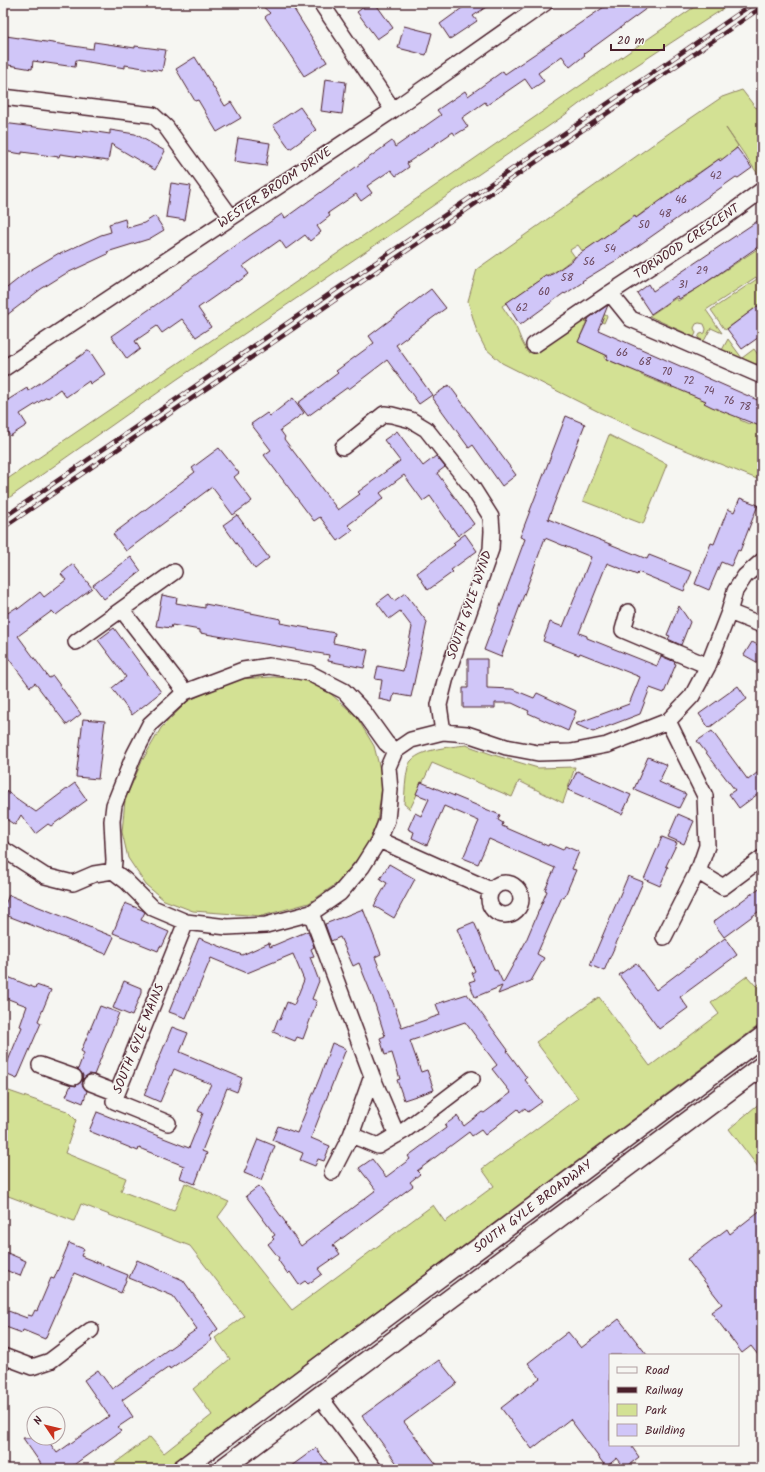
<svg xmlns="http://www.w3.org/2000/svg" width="765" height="1472" font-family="Kalam,sans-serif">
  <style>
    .green { fill: #d3e194; stroke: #8e8060 }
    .building { fill: #d0c6f8; stroke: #4a1f2b }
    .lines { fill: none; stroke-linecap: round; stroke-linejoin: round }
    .minor-casing { stroke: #4a1f2b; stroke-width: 18 }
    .tertiary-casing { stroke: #4a1f2b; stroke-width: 22 }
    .minor { stroke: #f6f6f2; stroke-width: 15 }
    .tertiary { stroke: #f6f6f2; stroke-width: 19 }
    .rail-casing { stroke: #4a1f2b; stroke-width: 4.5 }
    .rail { stroke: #f6f6f2; stroke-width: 3; stroke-dasharray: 9; stroke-linecap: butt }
    .labels { text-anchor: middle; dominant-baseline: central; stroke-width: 3; stroke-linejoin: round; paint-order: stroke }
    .number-label { font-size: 11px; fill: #6c495e }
    .street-label { font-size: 13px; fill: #4a1f2b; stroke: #f6f6f2 }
  </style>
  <rect width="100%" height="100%" fill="#f6f6f2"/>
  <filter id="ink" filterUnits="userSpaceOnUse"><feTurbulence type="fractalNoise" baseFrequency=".025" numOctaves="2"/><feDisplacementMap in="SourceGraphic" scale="8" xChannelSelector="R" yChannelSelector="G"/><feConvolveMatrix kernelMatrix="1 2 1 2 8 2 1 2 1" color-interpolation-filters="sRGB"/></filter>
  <g filter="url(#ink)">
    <path class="green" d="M700,3H732L591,95L562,117L399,229L176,380L3,502V482L228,329Z
      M742,90L755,107L762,110V180L726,128L738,146L723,162L721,158L719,159L688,180L690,183L675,193L673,191L666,196L667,198L651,210L647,209L636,218L634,216L583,252L578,245L570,250L575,257C565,264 558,272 547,275L502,306L516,327L522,342L528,353L597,306L603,314L607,316L604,323L589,316L578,342L606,355L604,358L629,369L630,367L642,372L641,375L673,388L674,387L706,401L705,403L741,416L740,420L749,424L751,422L762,427V481L668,443L599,412L502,363L485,348L477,332L468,301L477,269L672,131L722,97Z
      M762,246V303L725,330L711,310L757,279L756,277L706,310L722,333L711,328L704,341L698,338L700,334L705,333L706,329L704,324L699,323L696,324L694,328L696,333L694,337L649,316L676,298L678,301Z
      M728,339L742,358L754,349L762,360L754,365L722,350Z
      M609,435L667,464L643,524L583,501Z
      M274,677L306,680L331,694L356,716L374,746L383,781L377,822L365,849L339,882L309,903L262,916L193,911L164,900L146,885L128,858L122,832L125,800L142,761L161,728L188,701L236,679Z
      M466,745L494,755L538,768L575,767L563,803L519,781L512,797L432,763L410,809L404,804C405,792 405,779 408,767C412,749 451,747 466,745Z
      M747,976L756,986L762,982V1023L165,1469H107L150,1437L164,1453L212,1415L193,1389L230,1359L215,1338L244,1316L190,1246L81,1204L74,1221L3,1194V1089L67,1111L76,1120L65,1153L126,1178L121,1191L174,1211L185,1183L229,1202L218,1217L292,1310L433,1205L445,1222L494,1186L482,1169L578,1098L536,1042L599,997L650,1066L719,1014L711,1003Z
      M762,1101V1172L729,1129Z"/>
    <path class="building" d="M259,3H290L327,62L304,76L265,17L270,13Z
      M369,3H375L393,28L377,39L357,12Z
      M469,3H492L473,16L477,21L450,39L440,24Z
      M610,3H654L584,54L585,55L570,67L562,56L538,73L544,81L532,89L525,79L487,105L485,102L462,118L468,127L455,135L453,132L425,151L407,163L409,167L396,176L391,170L367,186L372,193L361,201L356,194L328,213L330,216L317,226L321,232L310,241L305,235L286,249L280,240L243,266L249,274L238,282L237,281L198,308L211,327L196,337L182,319L162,333L157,326L135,341L140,349L127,359L111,336L180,288L179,287L249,236L282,214L285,218L392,141L395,147L441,115L437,110L465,91L468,96L503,71L505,74Z
      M404,26L432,33L426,55L398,48Z
      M6,36L93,49L94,42L135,48V46L166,50L162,71L125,65V68L76,60L75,67L33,61L32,69L3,64V52Z
      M195,57L225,106L231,102L241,118L217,132L198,100L195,101L176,69Z
      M325,79L346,82L342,114L321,111Z
      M300,107L316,130L290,149L273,125Z
      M3,123L83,133V130L110,134V130L135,134L165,151L155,170L111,144L108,161L60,154L59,157L22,152V154L3,151Z
      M238,138L270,143L266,166L234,161Z
      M737,148L752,168L738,178L736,177L625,255L582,281L583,282L565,294L564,293L520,325L506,303L547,275L548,277L573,260L575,257L635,216L636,218L719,159L720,161Z
      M171,183L191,186L185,220L166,217Z
      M155,216L164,230L149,239L107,252L108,254L65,274L41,289L3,318V291L27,272L59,253L60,254L101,235L111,232L109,224L125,219L127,228L144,223Z
      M762,218V244L698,288L679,299L677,296L651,314L637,293L649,284L653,291Z
      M431,289L446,308L396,345L432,395L419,404L387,360L349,389L348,387L308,416L298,403L338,373L336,371L374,343L369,336Z
      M762,303V335L742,349L727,329Z
      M608,305L598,330L762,402V427L712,407L704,403L706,401L606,359L608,356L578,342L589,318Z
      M89,350L105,374L90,384L89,381L66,397L60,389L48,398L47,397L20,414L27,425L10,436L3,426V403L27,388L28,391Z
      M449,385L516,475L502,486L473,445L469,448L432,397Z
      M293,398L304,413L280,430L285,437L284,439L338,510L360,494L358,492L400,461L384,440L397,431L423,466L436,456L445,467L437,473L474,524L458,536L430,496L423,501L404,475L380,493L384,498L348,525L353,530L338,541L320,517L314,521L264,455L271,450L251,424L267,413L270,416Z
      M566,416L585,424L548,519L647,559L649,555L692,572L684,591L638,572L637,575L607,563L579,633L587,636V638L657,666L661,656L675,662L674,663L676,664L664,693L650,688L640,714L593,732L575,724L629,704L640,677L580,653L579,655L543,641L550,622L563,627L591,557L545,538L501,657L484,650L525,539L520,537Z
      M219,448L239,473L234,477L252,501L233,515L212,487L126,551L113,534L195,472L192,468Z
      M740,498L758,505L740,551L738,550L731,566L721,562L709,590L695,584L711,543L714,544L728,509L734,512Z
      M237,515L269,558L255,569L223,525Z
      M465,534L477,551L451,570L453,572L428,590L417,573L455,545L453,543Z
      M131,557L141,571L104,599L93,585Z
      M73,564L92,588L56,615L52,611L18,636L49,678L53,676L81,714L67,725L35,683L30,687L3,651V616L17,607L18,609L40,592L44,597L66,580L61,574Z
      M405,593L427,622L411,697L394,694L392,702L379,699L382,680L375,679L378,666L403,671L412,627L400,611L389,619L377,603L389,594L394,601Z
      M162,595L177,598L176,603L205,608V604L281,619L280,623L335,633L333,643L368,650L364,668L328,661L329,655L200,633V630L172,625L171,628L156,626Z
      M679,606L690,622L681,645L668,639L670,636L667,635Z
      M114,628L161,692L132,715L112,688L126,677L98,640Z
      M752,642L762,647V665L744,655Z
      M468,659H487V688L512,689L534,698L537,693L576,711L568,731L528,713L529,711L512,703H495V708H463V688H468Z
      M738,686L747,699L709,728L699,714Z
      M83,719L105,721L98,779L76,777Z
      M712,731L748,780L762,769V791L739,808L729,794L735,790L697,741Z
      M648,757L667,765L659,782L686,794L679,808L634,789Z
      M577,771L631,795L622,814L568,790Z
      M421,782L500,815L498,820L503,823L502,826L548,846L549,844L563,850L565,846L579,852L572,869L576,870L564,898L562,897L537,954L544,958L531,981L498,994L502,986L475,997L469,982L475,980L472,973L475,971L457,929L474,922L495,971L497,970L503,983L525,943L547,891L545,890L555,868L489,839L478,864L463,858L479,821L444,806L427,845L412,838L414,832L408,829L415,813L421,816L429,799L416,794Z
      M75,783L87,800L51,826L48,824L35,834L21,815L15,825L3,817V789L36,812Z
      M678,814L694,821L684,844L668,837Z
      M662,837L677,843L666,866L668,867L660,886L644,879Z
      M389,864L415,879L394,918L374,906L387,883L380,879Z
      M628,876L643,882L604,971L590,965Z
      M762,886V909L724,937L713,922Z
      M9,895L114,937L106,954L3,914V909Z
      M125,903L142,910L145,912L141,920L169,932L162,947L160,946L158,951L113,933Z
      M363,909L381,954L375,957L394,1005L402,1028L440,1015L436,1004L467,994L508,1050L507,1051L527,1078L525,1080L542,1102L528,1112L525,1108L520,1112L518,1109L485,1135L481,1130L472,1136L469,1132L417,1171L420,1174L410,1182L413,1186L333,1245L340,1254L318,1269L322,1274L308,1284L305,1281L299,1285L290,1272L288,1274L278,1260L279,1258L268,1244L274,1239L272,1237L275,1235L246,1196L259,1186L286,1223L285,1224L301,1246L376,1190L359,1168L372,1159L386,1177L410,1159L408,1156L446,1128L445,1125L457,1116L464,1126L482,1112L484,1113L511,1093L492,1069L497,1065L465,1022L410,1041L421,1072L427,1070L434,1090L404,1100L397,1080L400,1079L392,1053L385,1055L380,1038L385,1036L373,998L359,963L353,966L340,937L331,941L325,924Z
      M308,931L314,947L311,949L314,956L310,957L319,981L312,999L317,1001L303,1039L297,1037L295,1041L273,1032L278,1019L280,1020L287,1002L294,1005L304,980L293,954L247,973L211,958L186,1018L169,1012L199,938L242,955L269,943L270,947Z
      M725,938L737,955L680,997L688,1008L659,1029L619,975L636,963L656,990Z
      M3,975L35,988L36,985L51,990L38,1021L41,1023L17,1079L3,1073L22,1027L20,1026L27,1006L3,997Z
      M124,981L141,988V993L132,1016L113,1008Z
      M100,1006L119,1013L94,1075L89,1074L83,1079L82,1085L87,1091L83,1103L66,1096L71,1085L76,1086L82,1080L83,1075L78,1069L84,1053L81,1051Z
      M172,1027L188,1033L180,1052L242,1078L237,1092L227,1088L202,1151L207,1153L195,1184L180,1178L184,1166L139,1148L138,1151L89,1131L97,1112L189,1148L203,1113L198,1111L211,1084L174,1069L160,1102L144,1095Z
      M332,1043L346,1049L311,1138L330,1146L324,1161L318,1159L315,1166L300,1160L303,1153L272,1140L278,1126L297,1133L320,1077Z
      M258,1139L275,1146L261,1180L244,1173Z
      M762,1209V1360L751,1346L742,1353L711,1312L722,1304L687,1259L727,1229L730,1234Z
      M69,1243L84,1249L81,1256L128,1275L121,1293L74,1273L45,1339L23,1330L22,1333L3,1326V1309L27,1318L28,1315L32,1316L35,1310L37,1311L51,1278L54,1279Z
      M3,1251L26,1261L20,1276L3,1269Z
      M137,1260L183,1280L218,1329L209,1336L212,1340L170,1369L169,1367L122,1400L133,1417L118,1427L121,1431L68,1469H35L41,1464L23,1438H46L57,1453L109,1416L84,1380L98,1370L112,1389L197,1329L173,1296L129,1278Z
      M619,1319L647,1355H610V1445H635L632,1447L639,1457L625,1468L617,1458L606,1467L570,1419L532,1449L501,1408L540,1378L528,1363L568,1332L581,1348Z
      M439,1360L457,1383L404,1422L440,1469H401L362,1416Z
      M316,1448L332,1469H287Z"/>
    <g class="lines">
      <defs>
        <path id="minor" d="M321,3L393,110
          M3,97L153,115L166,127L231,217
          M762,190L720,221L610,293L631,319L762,376
          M534,345L610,293
          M3,369L393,110L545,3
          M343,447L384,414L392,415L411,420L426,429L472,487L491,517L492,531L491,549L446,677L439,705L443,732
          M122,610L185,692
          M628,612L623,630L708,666
          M729,612L762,625
          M76,642L174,572
          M379,840L491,890
          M3,849L45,876L73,883L94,874L113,871L126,881L153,908L186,922L227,927L266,925L311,913L340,893L362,867L379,840L387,820L390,790L388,767L395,751L411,740L443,732L467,734L506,747L538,753L571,752L607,745L668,721L692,696L708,666L729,612L735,591L745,576L762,561
          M113,871L114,861L112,821L114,805L134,755L150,724L185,692L243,670L269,666L309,673L344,691L363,711L386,743L395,751
          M697,871L723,887L762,858
          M489 899a16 16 0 1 1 32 0a16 16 0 1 1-32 0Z
          M311,913L372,1076L397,1135
          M664,937L700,866L707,846L705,796L668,721
          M40,1065L74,1077
          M91,1083L117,1093
          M168,1123L114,1101L186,922
          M351,1135L372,1076
          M332,1172L351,1135L378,1146L405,1130L472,1079
          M3,1356L32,1367L50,1361L91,1330
          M319,1396L374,1469"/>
        <path id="tertiary" d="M182,1469L762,1037
          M222,1469L762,1066"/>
      </defs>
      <use href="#minor" class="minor-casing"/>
      <use href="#tertiary" class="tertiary-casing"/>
      <use href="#minor" class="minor"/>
      <use href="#tertiary" class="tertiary"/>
      <defs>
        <path id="rail" d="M3,518L754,3
          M3,528L762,7"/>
      </defs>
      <use href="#rail" class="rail-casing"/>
      <use href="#rail" class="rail"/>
    </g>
  </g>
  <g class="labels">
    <g class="number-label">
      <text x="716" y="176">42</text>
      <text x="681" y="200">46</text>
      <text x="665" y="214">48</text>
      <text x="644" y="225">50</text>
      <text x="610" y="249">54</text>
      <text x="589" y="262">56</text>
      <text x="702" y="271">29</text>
      <text x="567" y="278">58</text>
      <text x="683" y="285">31</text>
      <text x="544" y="292">60</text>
      <text x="522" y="308">62</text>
      <text x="622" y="353">66</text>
      <text x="645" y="362">68</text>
      <text x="667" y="372">70</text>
      <text x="689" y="381">72</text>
      <text x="709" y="391">74</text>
      <text x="729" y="401">76</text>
      <text x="745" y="407">78</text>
    </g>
    <g class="street-label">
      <text transform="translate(275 188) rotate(-34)">WESTER BROOM DRIVE</text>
      <text transform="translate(687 242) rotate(-34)">TORWOOD CRESCENT</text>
      <text transform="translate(470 605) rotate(-71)">SOUTH GYLE WYND</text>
      <text transform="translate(139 1039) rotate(-68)">SOUTH GYLE MAINS</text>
      <text transform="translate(533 1207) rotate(-37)">SOUTH GYLE BROADWAY</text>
    </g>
  </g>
  <rect width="765" height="1472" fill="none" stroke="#f6f6f2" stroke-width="16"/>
  <rect x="8" y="8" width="749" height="1456" fill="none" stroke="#4a1f2b" stroke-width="1.5" filter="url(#ink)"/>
  <rect x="609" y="1354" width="130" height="92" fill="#f6f6f2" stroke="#b1a0a2"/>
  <rect x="617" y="1367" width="20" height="6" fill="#f6f6f2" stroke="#b1a0a2"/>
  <text x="645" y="1374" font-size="12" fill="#4a1f2b">Road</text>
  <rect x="617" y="1387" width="20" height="6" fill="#4a1f2b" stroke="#b1a0a2"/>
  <text x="645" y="1394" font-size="12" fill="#4a1f2b">Railway</text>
  <rect x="617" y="1404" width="20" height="12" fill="#d3e194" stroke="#b1a0a2"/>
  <text x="645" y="1414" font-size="12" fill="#4a1f2b">Park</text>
  <rect x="617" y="1424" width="20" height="12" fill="#d0c6f8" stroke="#b1a0a2"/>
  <text x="645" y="1434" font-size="12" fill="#4a1f2b">Building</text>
  <g transform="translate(46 1426) rotate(305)"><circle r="19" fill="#f6f6f2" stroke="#b1a0a2"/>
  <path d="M0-3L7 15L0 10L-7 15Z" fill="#c8321e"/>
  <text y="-6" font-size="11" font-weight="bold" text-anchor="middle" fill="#4a1f2b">N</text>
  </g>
  <path d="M611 44v6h53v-6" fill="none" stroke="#4a1f2b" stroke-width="2"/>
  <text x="617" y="44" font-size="12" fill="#4a1f2b" stroke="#f6f6f2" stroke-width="3" paint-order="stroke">20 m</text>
</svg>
